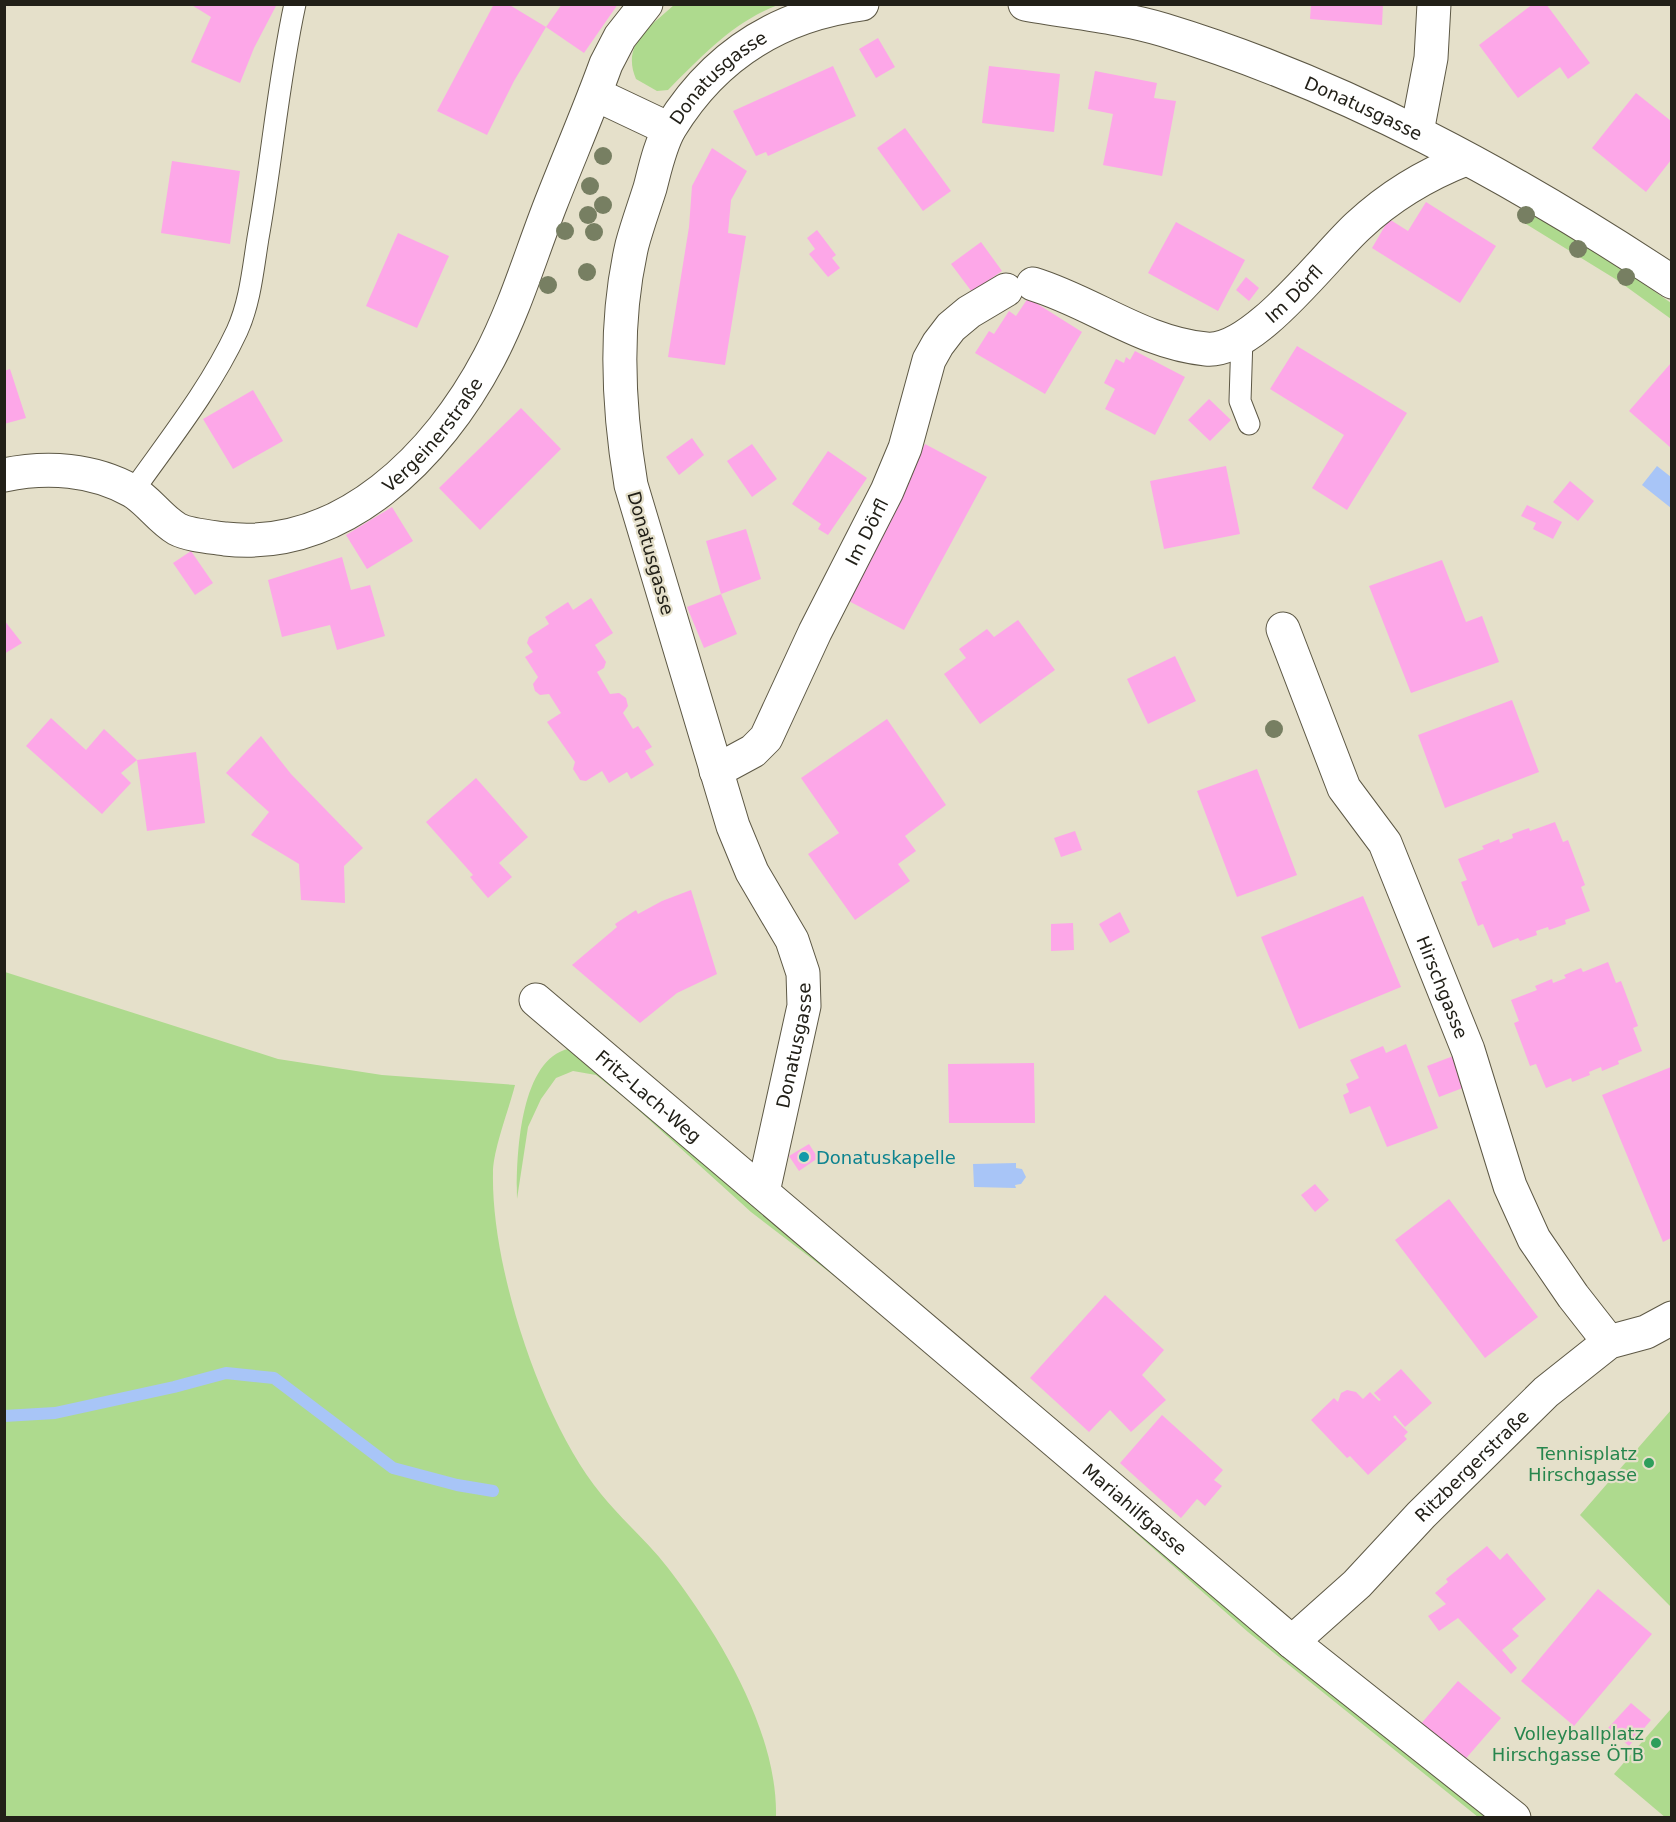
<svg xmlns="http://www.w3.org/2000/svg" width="1676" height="1822" font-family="'DejaVu Sans',sans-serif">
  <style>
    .green { fill: #aeda8e }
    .water { fill: #a8c5f7 }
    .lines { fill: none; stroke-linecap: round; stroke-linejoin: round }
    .stream { stroke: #a8c5f7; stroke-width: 12 }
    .building { fill: #fda7e8 }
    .service-casing { stroke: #5d5845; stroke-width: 23 }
    .minor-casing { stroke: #5d5845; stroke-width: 35 }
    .service { stroke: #fff; stroke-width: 21 }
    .minor { stroke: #fff; stroke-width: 33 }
    .tree { fill: #777f62 }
    .culture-dot { fill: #0f9aa8; stroke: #e5e0ca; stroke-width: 2 }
    .leisure-dot { fill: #2e9e5b; stroke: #e5e0ca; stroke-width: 2 }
    .labels { text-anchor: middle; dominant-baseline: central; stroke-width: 4.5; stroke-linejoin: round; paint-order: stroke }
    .street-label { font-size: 18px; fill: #222018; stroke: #e5e0ca }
    .culture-label { font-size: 18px; fill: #0d838f; stroke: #e5e0ca; text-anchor: start }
    .leisure-label { font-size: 18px; fill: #27864d; stroke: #e5e0ca; text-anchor: end }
  </style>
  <rect width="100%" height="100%" fill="#e5e0ca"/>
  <path class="green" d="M674,5H778C733,22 702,56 668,90L657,91L636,79C621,44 650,27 674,5Z
    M1526,210L1623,269L1671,303V319L1617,280L1521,221Z
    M5,972L278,1059L382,1075L515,1085C509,1109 493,1150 493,1173C491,1267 541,1421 601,1494C622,1520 648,1542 668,1568C719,1634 778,1732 776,1817H5Z
    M573,1048L643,1107L731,1188L869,1291L1498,1817H1478L1248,1632L910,1334L751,1212L625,1098L596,1075L573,1071L556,1078L541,1099L528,1127L517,1199C516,1159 519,1054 573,1048Z
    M1671,1410V1607L1580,1515Z
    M1670,1710L1672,1817L1666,1818L1614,1774Z"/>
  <path class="water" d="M1657,466L1671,477V508L1642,485Z
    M1016,1163V1168L1022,1169L1026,1177L1021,1184L1015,1185L1016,1188L974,1187L973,1164Z"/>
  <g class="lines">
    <path class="stream" d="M4,1416L55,1413L174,1387L226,1373L274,1378L393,1468L457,1485L493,1491"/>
  </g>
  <path class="building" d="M190,4H277L254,48L240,83L191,62L211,17Z
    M494,4H508L546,27L514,81L487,135L437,111Z
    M562,4H618L584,53L546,27Z
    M1311,4H1383L1382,25L1310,19Z
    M1533,4H1546L1590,63L1568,79L1560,67L1518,98L1479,45Z
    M878,38L895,67L876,78L859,49Z
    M833,66L856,116L768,156L766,152L756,156L733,111Z
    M989,66L1060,74L1054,132L982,123Z
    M1095,71L1157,83L1154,98L1176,101L1162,176L1103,165L1113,114L1088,109Z
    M1636,93L1671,121V160L1646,192L1592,148Z
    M905,128L951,191L923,211L877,148Z
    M712,148L747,171L731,200L728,233L746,236L725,365L668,357L689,227L692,186Z
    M172,161L240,171L230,244L161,233Z
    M1426,202L1496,246L1460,303L1372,248L1389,219L1408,231Z
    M1176,222L1245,260L1218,311L1148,273Z
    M817,230L836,255L832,258L840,268L828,277L809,254L815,249L807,238Z
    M398,233L449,256L417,328L366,306Z
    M981,242L1002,271L972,292L951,264Z
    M1246,277L1259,288L1249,301L1236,290Z
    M1028,298L1082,332L1045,394L975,353L989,331L994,334L1009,311L1016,316Z
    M1297,346L1407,413L1347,510L1312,488L1344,435L1270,389Z
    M1135,351L1185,377L1155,435L1105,409L1115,389L1104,383L1116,359L1124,363L1126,357L1130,360Z
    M1671,363V448L1629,411Z
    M10,369L26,418L4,424V371Z
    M253,390L283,441L233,469L203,419Z
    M1209,399L1231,420L1210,441L1188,420Z
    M521,408L561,449L480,530L439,488Z
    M692,438L704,455L679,475L666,457Z
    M752,444L777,479L752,497L727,461Z
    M925,444L987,477L904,630L843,598Z
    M828,451L867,478L828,535L818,529L821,524L792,504Z
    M1226,466L1240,534L1164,549L1150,481Z
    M1570,481L1594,501L1578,521L1553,502Z
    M1527,505L1562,522L1553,539L1533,529L1536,523L1521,516Z
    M392,507L413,541L367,569L346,535Z
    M746,529L761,579L721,594L706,541Z
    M191,551L213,583L195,595L173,563Z
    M342,557L351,590L370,585L385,636L337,650L330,625L282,637L268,580Z
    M1442,560L1466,622L1482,616L1499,662L1411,693L1369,586Z
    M721,594L737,634L704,648L687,607Z
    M591,598L613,633L595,645L606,662L604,668L597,672L610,694L619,693L626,698L628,706L623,713L633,729L638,726L652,747L645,751L654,765L631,779L627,772L609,783L602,771L586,781L580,780L573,769L575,762L547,722L561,713L549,694L540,695L535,691L533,684L538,677L525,657L533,652L527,643L529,637L549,624L545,617L568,602L573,610Z
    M4,620L22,643L4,654Z
    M1018,620L1055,670L980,724L944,674L966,658L959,649L987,629L994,637Z
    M1175,656L1196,701L1148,724L1127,679Z
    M1512,700L1539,772L1445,808L1418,735Z
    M51,718L86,750L104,729L137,760L121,773L131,783L102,814L26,746Z
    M887,719L946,805L905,836L916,851L898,864L910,881L855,920L808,854L839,833L801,778Z
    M261,736L291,774L363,848L344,866L345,903L301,900L299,864L251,835L269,812L226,773Z
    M196,752L205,823L147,831L137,760Z
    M1257,769L1297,875L1237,897L1197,791Z
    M476,778L528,837L499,863L512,877L488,898L470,877L473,875L426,822Z
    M1555,822L1563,842L1568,840L1585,885L1581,887L1590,911L1565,920L1566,924L1549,930L1548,927L1536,931L1537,935L1520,941L1518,938L1493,948L1483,924L1478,926L1461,882L1467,880L1458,859L1484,849L1482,846L1499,839L1500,843L1513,838L1512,834L1529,828L1530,831Z
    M1075,831L1082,850L1061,857L1054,838Z
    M691,890L717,974L677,993L640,1023L572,965L617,927L615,924L636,910L638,914L662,901Z
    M1363,896L1401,987L1299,1029L1261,937Z
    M1120,912L1130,932L1110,943L1099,924Z
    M1073,923L1074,950L1051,951V924Z
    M1608,962L1616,983L1621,981L1638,1026L1633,1028L1642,1051L1618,1061L1619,1064L1602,1071L1601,1067L1589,1072L1590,1075L1572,1082L1571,1078L1546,1088L1536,1064L1530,1066L1514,1023L1519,1021L1511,1000L1537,990L1535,986L1552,979L1553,983L1566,978L1564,975L1581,968L1583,972Z
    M1406,1044L1438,1128L1387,1147L1370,1106L1350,1114L1343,1095L1349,1092L1346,1084L1359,1078L1350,1060L1383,1046L1386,1053Z
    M1456,1055L1468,1086L1439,1097L1427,1066Z
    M1034,1063L1035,1123H949L948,1064Z
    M1671,1067V1238L1663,1242L1602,1095Z
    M809,1144L818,1158L799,1171L789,1156Z
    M1315,1184L1329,1200L1315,1212L1301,1195Z
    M1449,1199L1538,1317L1485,1358L1395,1240Z
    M1105,1295L1164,1350L1142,1375L1166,1400L1131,1432L1110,1410L1089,1432L1030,1378Z
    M1401,1369L1432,1403L1405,1427L1395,1415L1393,1417L1408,1432L1404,1436L1407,1439L1368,1475L1350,1456L1347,1458L1311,1420L1334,1398L1338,1402L1341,1393L1347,1390L1356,1392L1363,1399L1370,1392L1379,1401L1381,1400L1374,1393Z
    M1162,1415L1223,1470L1214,1480L1222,1486L1205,1506L1197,1499L1181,1518L1120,1463Z
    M1487,1546L1500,1560L1507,1553L1546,1599L1512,1629L1519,1636L1502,1650L1517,1668L1511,1674L1458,1618L1439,1631L1428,1616L1446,1604L1435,1593L1448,1582L1446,1579Z
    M1598,1589L1652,1634L1574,1726L1521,1681Z
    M1458,1681L1501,1718L1462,1763L1419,1726Z
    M1631,1703L1651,1720L1629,1746L1608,1728Z"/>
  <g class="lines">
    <defs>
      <path id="service" d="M1242,337L1240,401L1249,424
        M133,491C169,440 210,389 237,331C250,303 253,269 258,238C272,160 278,82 295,4"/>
      <g id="minor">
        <path id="s1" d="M1025,4C1069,12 1122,17 1164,30C1345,85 1515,178 1672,282"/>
        <path d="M595,94L669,129"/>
        <path d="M1417,132L1431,58L1434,4"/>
        <path id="s2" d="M1033,284C1092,302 1143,343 1206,349C1253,354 1325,256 1358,226C1390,196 1425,175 1466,159"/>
        <path id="s3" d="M4,475C47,466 93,469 132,491C148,500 160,519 177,529C188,535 212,537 225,539C343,552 438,455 489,358C515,309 531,254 551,203C569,157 589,111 606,64L620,37L646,4"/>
        <path id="s4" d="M1283,629L1344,788L1385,843L1468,1050L1510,1186L1534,1239L1573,1296L1609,1342"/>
        <path id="s5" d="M716,771L753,751L766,738L815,632L887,491L905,448L929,360L938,344L951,327L969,312L1006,290"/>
        <path id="s6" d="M536,1000L1292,1642L1514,1818"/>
        <path id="s7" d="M763,1192L804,1006L803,973L792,940L752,872L733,826L631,485C618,407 614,323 632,245C637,226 644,207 650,188C655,169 660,145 670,128C714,56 779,15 862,4"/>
        <path id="s8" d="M1292,1642L1357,1584L1421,1515L1546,1392L1609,1342L1646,1332L1672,1318"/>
      </g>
    </defs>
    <use href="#service" class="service-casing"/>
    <use href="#minor" class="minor-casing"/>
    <use href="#service" class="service"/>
    <use href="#minor" class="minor"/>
  </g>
  <g class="tree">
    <circle cx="603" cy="156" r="9"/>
    <circle cx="590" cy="186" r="9"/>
    <circle cx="603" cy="205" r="9"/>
    <circle cx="588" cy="215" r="9"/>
    <circle cx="1526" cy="215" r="9"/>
    <circle cx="565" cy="231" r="9"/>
    <circle cx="594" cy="232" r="9"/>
    <circle cx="1578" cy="249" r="9"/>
    <circle cx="587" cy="272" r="9"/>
    <circle cx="1626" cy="277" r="9"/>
    <circle cx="548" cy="285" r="9"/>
    <circle cx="1274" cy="729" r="9"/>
  </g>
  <circle class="culture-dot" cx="804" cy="1157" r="6"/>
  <g class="leisure-dot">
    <circle cx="1649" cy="1463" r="6"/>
    <circle cx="1656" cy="1743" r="6"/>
  </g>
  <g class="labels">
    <g class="street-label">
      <text stroke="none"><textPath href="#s7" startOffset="1178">Donatusgasse</textPath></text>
      <text stroke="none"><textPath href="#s1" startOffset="356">Donatusgasse</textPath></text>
      <text stroke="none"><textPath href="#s2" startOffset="292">Im Dörfl</textPath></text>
      <text stroke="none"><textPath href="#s3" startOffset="484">Vergeinerstraße</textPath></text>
      <text stroke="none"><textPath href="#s5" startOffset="290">Im Dörfl</textPath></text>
      <text transform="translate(651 553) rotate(74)">Donatusgasse</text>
      <text stroke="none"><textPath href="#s4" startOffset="394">Hirschgasse</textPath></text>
      <text stroke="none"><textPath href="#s7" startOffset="150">Donatusgasse</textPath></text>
      <text stroke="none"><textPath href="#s6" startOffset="148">Fritz-Lach-Weg</textPath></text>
      <text stroke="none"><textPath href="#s8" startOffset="252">Ritzbergerstraße</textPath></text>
      <text stroke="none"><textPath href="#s6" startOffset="786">Mariahilfgasse</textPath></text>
    </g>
    <g class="culture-label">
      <text x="816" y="1157">Donatuskapelle</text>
    </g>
    <g class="leisure-label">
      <text x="1637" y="1453">Tennisplatz<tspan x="1637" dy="21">Hirschgasse</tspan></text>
      <text x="1644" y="1733">Volleyballplatz<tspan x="1644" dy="21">Hirschgasse ÖTB</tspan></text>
    </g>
  </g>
  <rect width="1676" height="1822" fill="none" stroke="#222018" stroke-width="12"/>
</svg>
